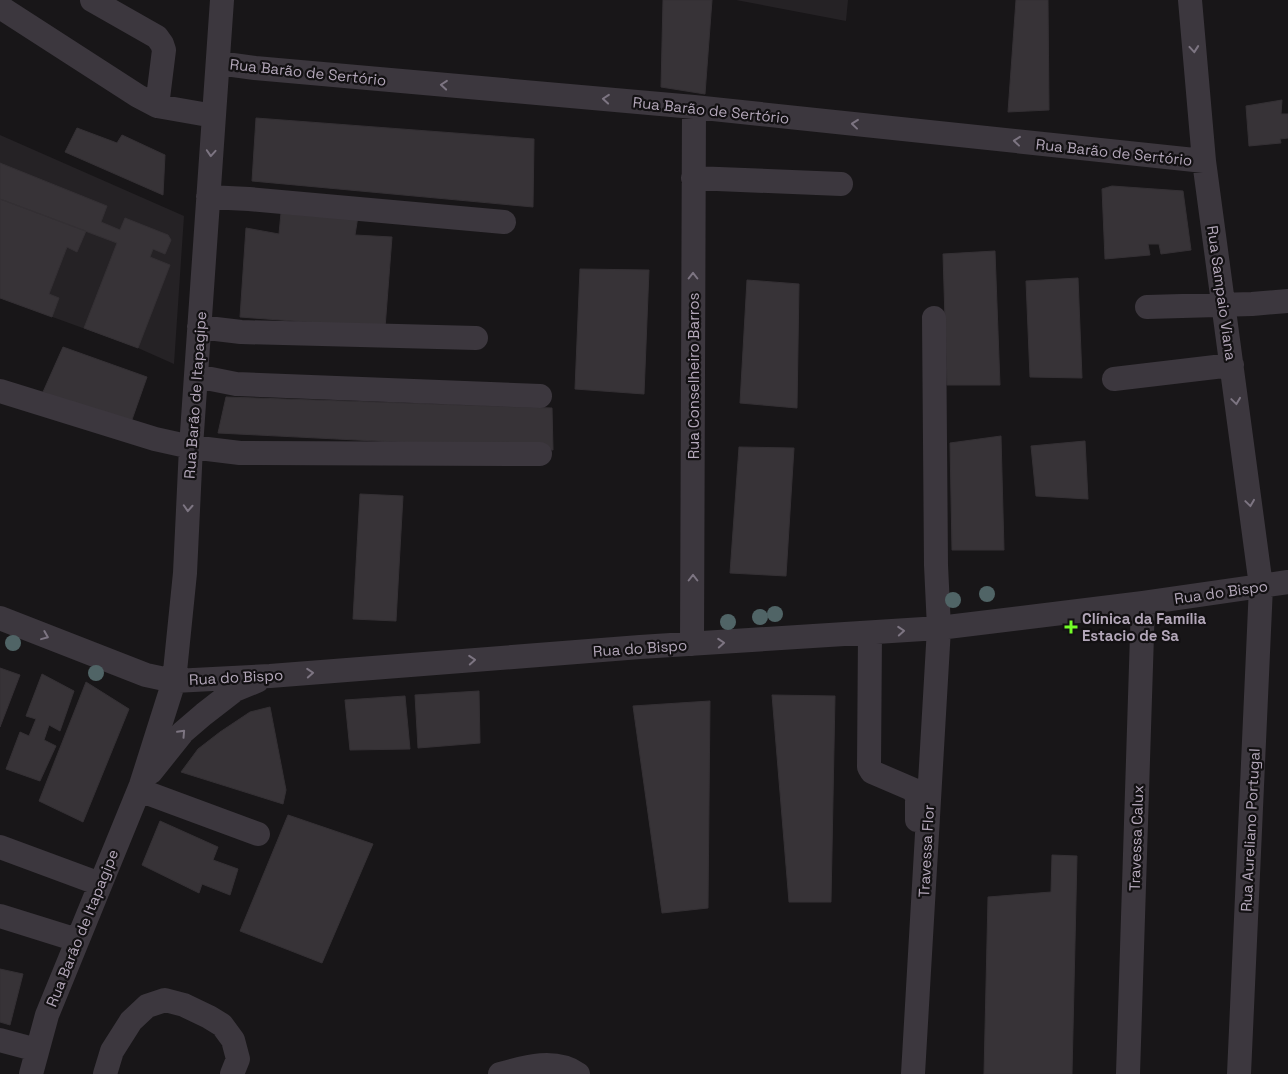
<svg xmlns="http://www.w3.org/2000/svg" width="1288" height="1074" font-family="'Space Grotesk',sans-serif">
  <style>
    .built { fill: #252225 }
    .building { fill: #373337; stroke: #343034 }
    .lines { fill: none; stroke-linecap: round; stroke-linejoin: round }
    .minor { stroke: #3c373e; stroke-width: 24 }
    .tree { fill: #506466 }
    .oneway { stroke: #7d7582 }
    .poi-dot { fill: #73fe28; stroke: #131113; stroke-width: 2 }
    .labels { text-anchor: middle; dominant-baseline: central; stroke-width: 4.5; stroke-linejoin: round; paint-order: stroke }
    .street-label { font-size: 15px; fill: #b3a7b9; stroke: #131113 }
    .poi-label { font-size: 15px; font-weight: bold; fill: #b3a7b9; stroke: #131113; text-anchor: start }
  </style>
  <rect width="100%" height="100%" fill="#181618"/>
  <path class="built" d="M736,0H848L846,21Z
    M0,135L184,216L174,364L138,348L0,298Z"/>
  <path class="building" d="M663,0H712L705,94L661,87Z
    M1016,0H1048L1049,110L1008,112Z
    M1282,100L1281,114H1288V138L1280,139L1281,143L1249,146L1246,106Z
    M256,118L534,139L533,207L252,181Z
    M77,128L117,143L122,135L165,155L163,195L65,152Z
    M0,163L107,206L101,222L120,230L125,218L168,235L171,240L165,254L153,249L150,257L170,265L138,348L84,328L117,243L0,199Z
    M1112,186L1183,191L1191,250L1161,254L1159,244H1148L1150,255L1105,259L1102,189Z
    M0,199L86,231L77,252L67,247L49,294L59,298L52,317L0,298Z
    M281,213L358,216L355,235L392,237L385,328L240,317L246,228L279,234Z
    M995,251L1000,385H947L943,254Z
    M580,269L649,270L644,394L575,389Z
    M1078,278L1082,378L1030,377L1026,281Z
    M747,280L799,284L797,408L740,403Z
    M63,347L147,377L129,428L43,392Z
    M226,397L552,408L553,450L218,433Z
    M1001,436L1004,550H952L950,443Z
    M1085,441L1088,499L1036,496L1031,446Z
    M739,447L794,448L786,576L730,573Z
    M360,494L403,496L396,621L353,619Z
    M0,668L20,675L0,727Z
    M42,674L74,691L60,731L49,725L44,740L56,746L40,781L6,769L20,732L29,736L36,719L26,716Z
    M86,682L129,709L83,822L39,801Z
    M479,691L480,743L418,748L415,695Z
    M772,695L835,696L831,902H789Z
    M405,696L410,749L350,750L345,700Z
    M710,701L708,908L662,913L633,706Z
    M270,707L286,790L283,804L181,772L198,749L220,732L250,712Z
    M288,815L373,844L322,963L240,931Z
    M160,821L218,847L213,860L238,869L230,895L202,884L199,893L142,865Z
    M1052,855L1077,856L1072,1074H984L988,897L1051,892Z
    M0,969L23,974L10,1025L0,1022Z"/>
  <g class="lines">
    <path class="minor" d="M92,0L157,37L162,44L164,50L157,106
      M1190,0L1204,161L1261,586L1239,1074
      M0,7L138,96L157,106L214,116
      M218,63L255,68L694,107L1204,161
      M693,178L841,184
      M208,197L249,199L504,222
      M1147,307L1252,304L1288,301
      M199,327L241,332L476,338
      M196,376L236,384L540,396
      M1114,379L1232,365
      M0,391L155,439L191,447L240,453L540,454
      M0,618L146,675L174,681L270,676L640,647L939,628L1143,603L1288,582
      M870,633L869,767L872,772L914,790L917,798V820
      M692,644L694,107
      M151,772L183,732L204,714L235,690L257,681
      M139,790L258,834
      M0,847L100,884
      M0,916L77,940
      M0,1040L37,1050
      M31,1074L47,1015L141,785L174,681L185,573L191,447L222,0
      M105,1074L112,1051L131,1021L147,1006L165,1000L184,1005L209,1017L222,1025L233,1040L238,1059L232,1074
      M500,1074C525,1067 555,1058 578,1074
      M913,1074L939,628L936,565L934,318
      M1128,1074L1143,603"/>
  </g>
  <g class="tree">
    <circle cx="987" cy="594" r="8"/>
    <circle cx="953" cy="600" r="8"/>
    <circle cx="775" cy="614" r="8"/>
    <circle cx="760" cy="617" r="8"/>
    <circle cx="728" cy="622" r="8"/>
    <circle cx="13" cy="643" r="8"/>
    <circle cx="96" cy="673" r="8"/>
  </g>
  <defs><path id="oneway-chevron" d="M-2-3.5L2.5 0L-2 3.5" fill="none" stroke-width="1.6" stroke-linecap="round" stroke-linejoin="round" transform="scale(1.25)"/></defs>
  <g class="oneway">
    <use href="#oneway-chevron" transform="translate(1194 49) rotate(85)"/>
    <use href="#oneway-chevron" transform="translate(444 85) rotate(-175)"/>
    <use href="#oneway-chevron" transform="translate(606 99) rotate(-175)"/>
    <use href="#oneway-chevron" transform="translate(855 124) rotate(-174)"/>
    <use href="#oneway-chevron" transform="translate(1017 141) rotate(-174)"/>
    <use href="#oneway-chevron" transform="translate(211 153) rotate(94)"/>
    <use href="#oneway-chevron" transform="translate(693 276) rotate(-90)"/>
    <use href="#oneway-chevron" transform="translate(1236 401) rotate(82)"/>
    <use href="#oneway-chevron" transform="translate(1250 503) rotate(82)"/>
    <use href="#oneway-chevron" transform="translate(188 508) rotate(93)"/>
    <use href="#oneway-chevron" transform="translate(693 578) rotate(-90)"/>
    <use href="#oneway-chevron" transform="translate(901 631) rotate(-4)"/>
    <use href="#oneway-chevron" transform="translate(45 636) rotate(22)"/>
    <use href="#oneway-chevron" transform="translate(721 643) rotate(-4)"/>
    <use href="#oneway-chevron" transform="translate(472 660) rotate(-4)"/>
    <use href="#oneway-chevron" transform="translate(310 673) rotate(-4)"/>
    <use href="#oneway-chevron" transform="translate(182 733) rotate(-47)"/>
  </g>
  <path class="poi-dot" d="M1068.5 619.5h5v5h5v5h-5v5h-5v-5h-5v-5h5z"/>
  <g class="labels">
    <g class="street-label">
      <text transform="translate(308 72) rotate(6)">Rua Barão de Sertório</text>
      <text transform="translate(711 110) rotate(6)">Rua Barão de Sertório</text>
      <text transform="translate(1114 152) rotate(6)">Rua Barão de Sertório</text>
      <text transform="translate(1222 293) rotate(82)">Rua Sampaio Viana</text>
      <text transform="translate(693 376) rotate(-90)">Rua Conselheiro Barros</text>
      <text transform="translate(195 395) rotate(-86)">Rua Barão de Itapagipe</text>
      <text transform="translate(1221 592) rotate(-8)">Rua do Bispo</text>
      <text transform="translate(640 648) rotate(-4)">Rua do Bispo</text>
      <text transform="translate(236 677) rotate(-3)">Rua do Bispo</text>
      <text transform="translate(1250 830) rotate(-87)">Rua Aureliano Portugal</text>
      <text transform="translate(1136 838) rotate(-88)">Travessa Calux</text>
      <text transform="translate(926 851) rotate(-87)">Travessa Flor</text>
      <text transform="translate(82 928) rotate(-68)">Rua Barão de Itapagipe</text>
    </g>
    <g class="poi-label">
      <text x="1082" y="618">Clínica da Família<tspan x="1082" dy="17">Estacio de Sa</tspan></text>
    </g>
  </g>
</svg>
